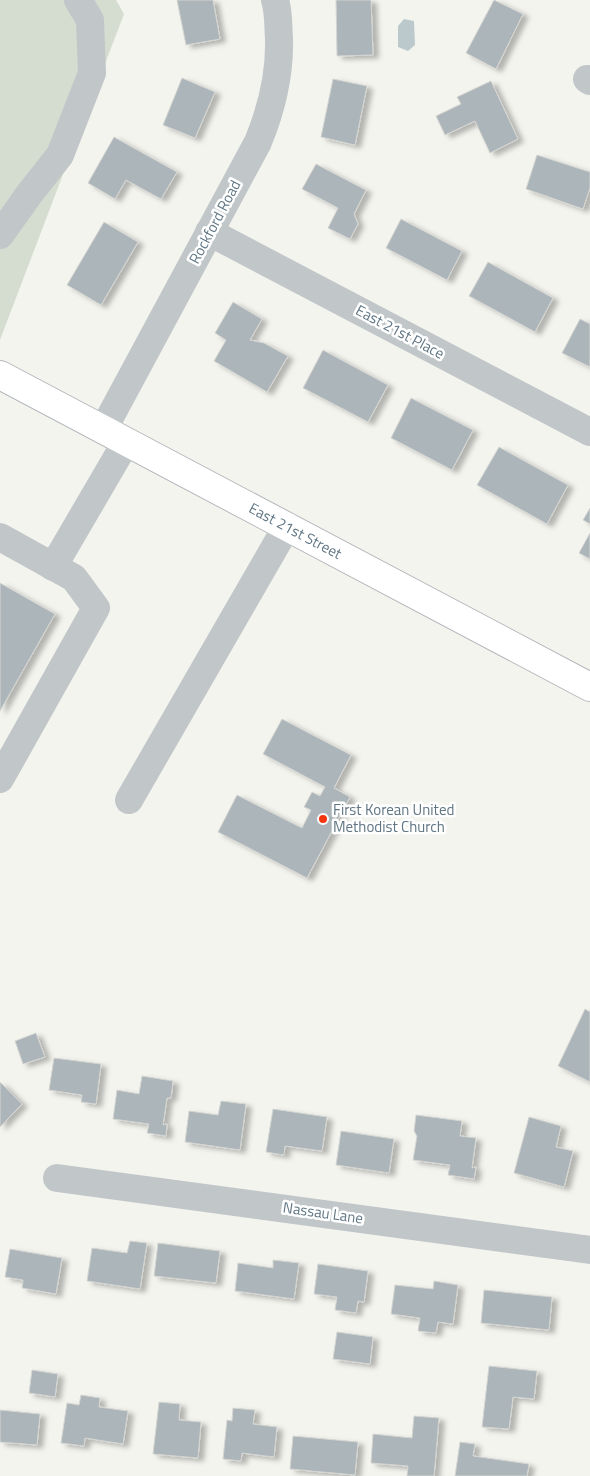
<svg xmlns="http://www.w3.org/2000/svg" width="590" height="1476" font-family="'Titillium Web',sans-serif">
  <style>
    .green { fill: #d5dcd0 }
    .water { fill: #bbc9cd }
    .building { fill: #acb5b9; stroke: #d5d5d2; filter: url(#shadow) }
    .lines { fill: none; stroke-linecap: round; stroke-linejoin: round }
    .major-casing { stroke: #b4b9bc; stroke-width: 30 }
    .minor { stroke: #c1c6c9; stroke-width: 28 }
    .major { stroke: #fff; stroke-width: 28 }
    .poi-dot { fill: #f33610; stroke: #fff; stroke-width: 2 }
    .labels { text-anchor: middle; stroke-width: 5; stroke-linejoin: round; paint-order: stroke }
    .street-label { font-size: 15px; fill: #607684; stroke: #fff }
    .poi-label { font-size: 15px; fill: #607684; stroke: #fff; text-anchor: start }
  </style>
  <defs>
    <filter id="shadow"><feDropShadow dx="5.5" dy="3" stdDeviation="2.5" flood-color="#0004"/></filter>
  </defs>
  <rect width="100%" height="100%" fill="#f4f4ef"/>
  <!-- green -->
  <polygon class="green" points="0,0 116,0 124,14 0,340"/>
  <!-- water -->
  <polygon class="water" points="404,19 414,21 415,45 408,51 398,47 398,26"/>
  <!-- building -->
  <g class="building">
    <polygon points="177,0 213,0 220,39 186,45"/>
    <polygon points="336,0 371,0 373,55 337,56"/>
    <polygon points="494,0 523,14 496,69 466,53"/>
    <polygon points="182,78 215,92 195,138 163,125"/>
    <polygon points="333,79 367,86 355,145 321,137"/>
    <polygon points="491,81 518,139 490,153 475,121 445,135 436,116 461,104 457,97"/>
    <polygon points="114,137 177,172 161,199 126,180 115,199 88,183"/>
    <polygon points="537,155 590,172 590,188 583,209 526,189"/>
    <polygon points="316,164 366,190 354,214 358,224 350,239 328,228 338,208 302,189"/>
    <polygon points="401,219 462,251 447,280 386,248"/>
    <polygon points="104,222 138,242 101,305 67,285"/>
    <polygon points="488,262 553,298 535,332 469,296"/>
    <polygon points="233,302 262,319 250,340 264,343 288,356 267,392 214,361 226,340 215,333"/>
    <polygon points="580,319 590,324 590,367 562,353"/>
    <polygon points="323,350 388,385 368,422 303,388"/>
    <polygon points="411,398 473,430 452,470 391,438"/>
    <polygon points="499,447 568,485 547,524 477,485"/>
    <polygon points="590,508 590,524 583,520"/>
    <polygon points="590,533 590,559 579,553"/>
    <polygon points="0,583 55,614 0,711"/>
    <polygon points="282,719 351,755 334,788 350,797 307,878 218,832 237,795 302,828 311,810 304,807 312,792 320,796 325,787 263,754"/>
    <polygon points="585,1009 590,1012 590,1082 558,1066"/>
    <polygon points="36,1033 45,1057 23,1064 15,1041"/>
    <polygon points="54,1058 101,1064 96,1104 81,1102 82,1095 49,1090"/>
    <polygon points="142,1076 173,1081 171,1098 167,1098 163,1125 167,1124 166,1136 147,1133 149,1124 113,1119 117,1090 139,1094"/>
    <polygon points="0,1082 22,1104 0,1127"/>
    <polygon points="221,1101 246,1104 240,1150 185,1142 189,1111 218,1115"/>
    <polygon points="273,1109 327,1117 322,1151 285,1146 284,1155 266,1152"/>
    <polygon points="416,1115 462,1121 460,1136 476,1138 472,1168 476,1167 474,1179 448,1175 450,1165 413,1160 417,1136 414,1131"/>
    <polygon points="529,1117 561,1126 556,1147 573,1151 564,1187 514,1173"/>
    <polygon points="341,1131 394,1139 389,1173 336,1165"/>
    <polygon points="130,1241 147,1243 140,1289 87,1281 92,1248 127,1253"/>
    <polygon points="158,1243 220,1251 216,1283 154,1276"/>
    <polygon points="10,1249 62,1258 56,1294 22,1288 23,1280 5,1277"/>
    <polygon points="273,1260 299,1263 294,1299 235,1291 238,1263 273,1268"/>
    <polygon points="318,1264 368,1271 364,1302 358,1301 356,1313 335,1310 337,1297 314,1294"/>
    <polygon points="434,1281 458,1285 453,1324 438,1322 436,1333 418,1331 420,1318 391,1314 395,1285 433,1289"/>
    <polygon points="484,1290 552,1297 549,1330 481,1323"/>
    <polygon points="337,1332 373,1337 370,1364 333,1359"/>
    <polygon points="489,1366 537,1371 534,1399 513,1397 509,1429 482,1427"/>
    <polygon points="32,1370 58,1374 55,1397 29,1393"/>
    <polygon points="81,1395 100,1398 99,1407 128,1411 123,1444 85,1438 84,1446 61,1443 67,1403 79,1405"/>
    <polygon points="159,1402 180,1404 179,1420 201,1422 198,1458 153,1454"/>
    <polygon points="233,1408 255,1410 253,1424 277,1427 274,1457 242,1453 241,1461 223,1459 227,1420 232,1421"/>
    <polygon points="0,1410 40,1414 37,1445 0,1442"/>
    <polygon points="414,1416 439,1418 434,1476 407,1476 408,1466 371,1463 373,1434 412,1438"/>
    <polygon points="293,1436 358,1442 355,1475 290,1469"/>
    <polygon points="460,1442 475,1444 473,1456 529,1464 527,1476 455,1476"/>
  </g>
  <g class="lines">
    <!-- major casing -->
    <g class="major-casing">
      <g id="major">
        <path id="s1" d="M0 375 590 687"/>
      </g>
    </g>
    <!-- minor -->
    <g class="minor">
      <polyline points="587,79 590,81"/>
      <polyline points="209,232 590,432"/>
      <polyline points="0,235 30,193 60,155 92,73 90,20 78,0"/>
      <path d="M103 430 258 142C272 108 280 75 279 39 278 26 279 13 275 0"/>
      <polyline points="0,537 74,578 96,608 0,779"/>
      <polyline points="53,567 126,442"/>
      <polyline points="129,800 287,526"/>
      <polyline points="57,1178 590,1250"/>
    </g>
    <!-- major -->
    <use href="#major" class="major"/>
  </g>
  <!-- markers -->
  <circle class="poi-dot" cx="323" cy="819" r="5"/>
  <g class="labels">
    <!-- street labels -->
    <g class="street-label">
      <text transform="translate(215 222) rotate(-62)" y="5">Rockford Road</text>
      <text transform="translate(400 332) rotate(28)" y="5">East 21st Place</text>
      <text dy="5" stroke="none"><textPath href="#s1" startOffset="334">East 21st Street</textPath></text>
      <text transform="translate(323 1213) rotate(8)" y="5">Nassau Lane</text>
    </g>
    <!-- poi labels -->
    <g class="poi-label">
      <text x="333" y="815">First Korean United<tspan x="333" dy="17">Methodist Church</tspan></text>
    </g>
  </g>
</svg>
